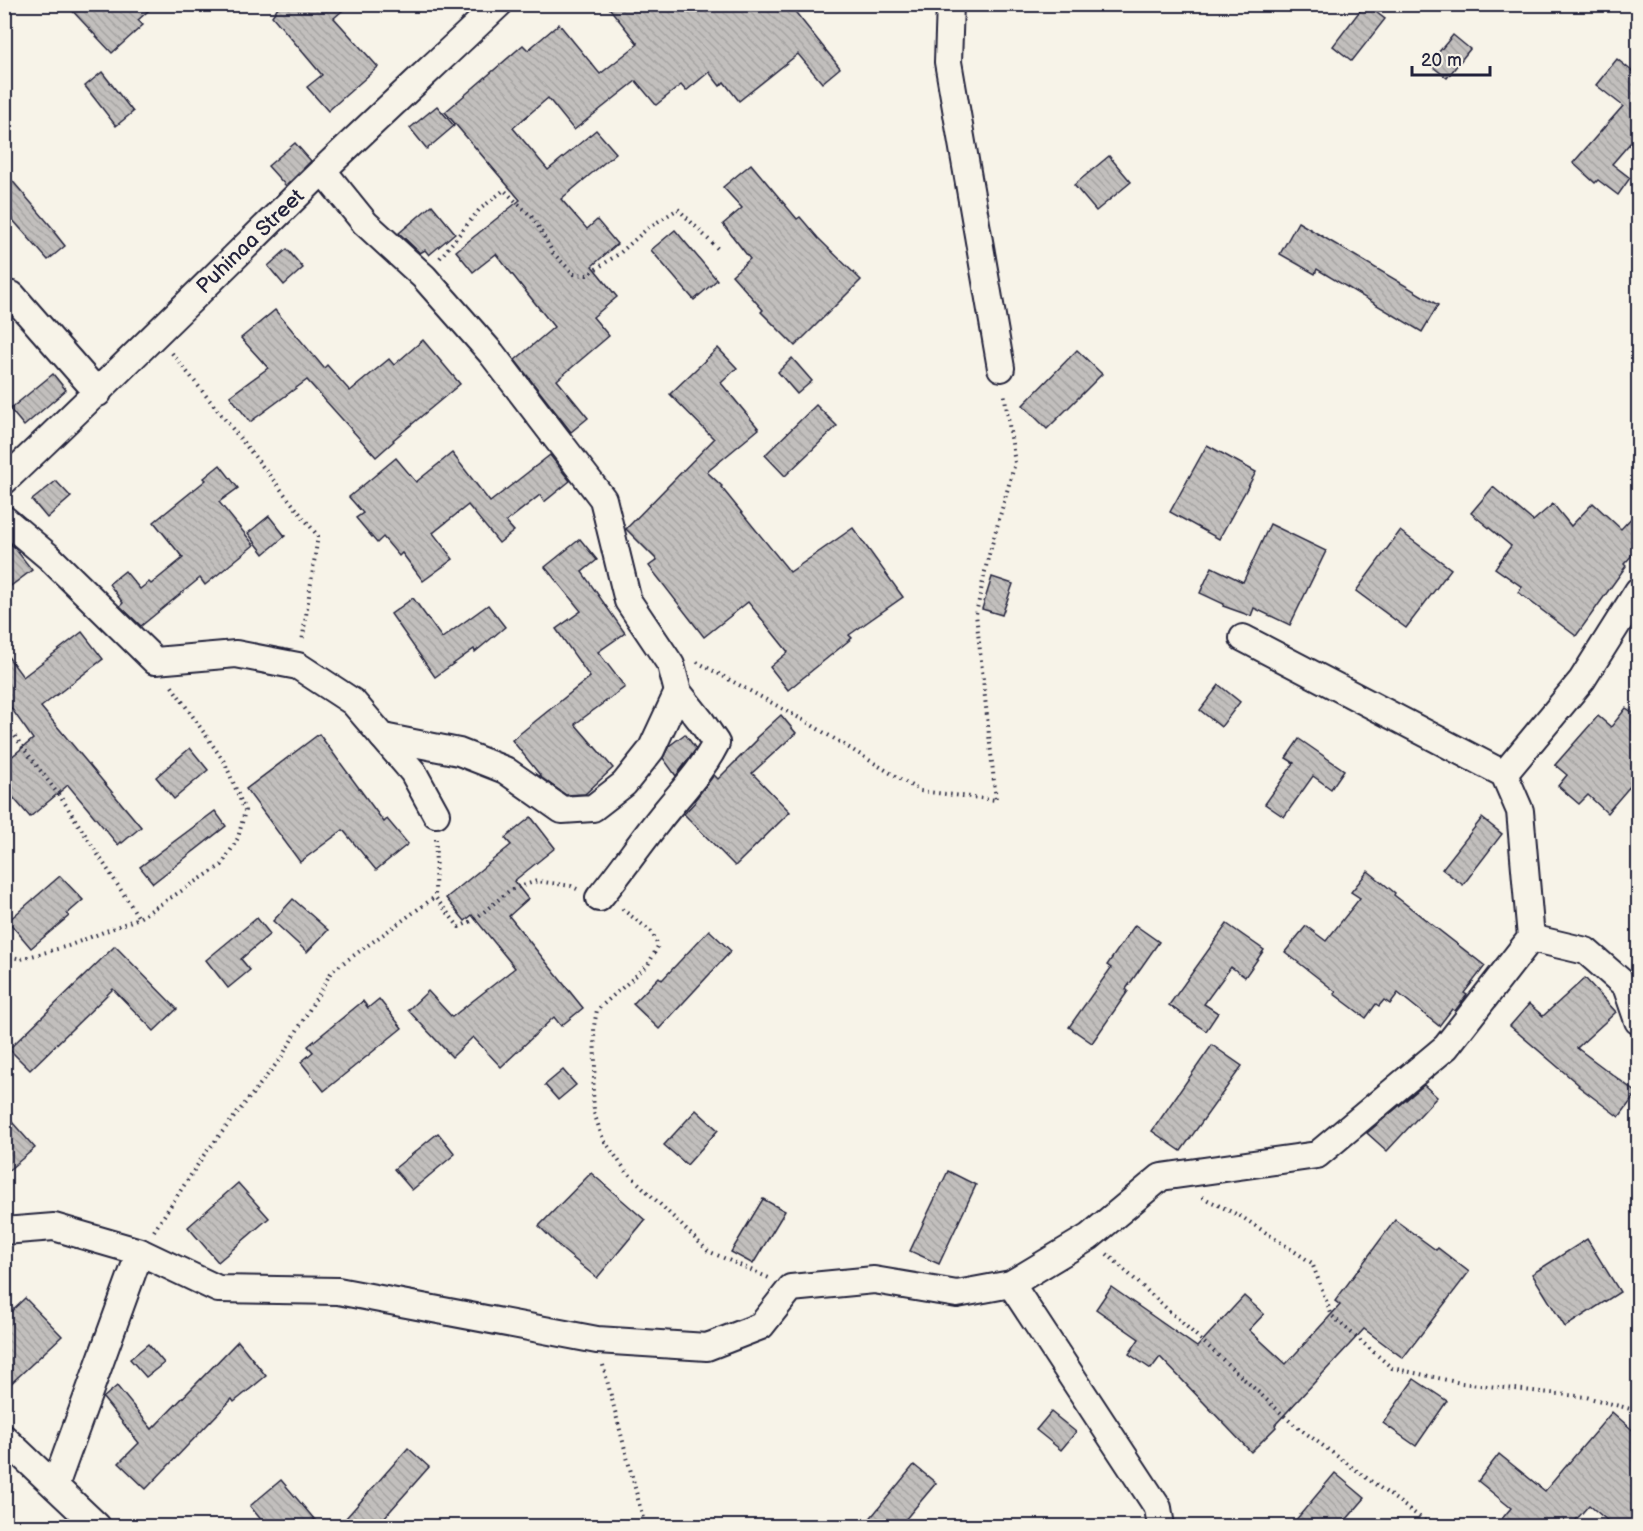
<svg xmlns="http://www.w3.org/2000/svg" width="1643" height="1531" font-family="'Balsamiq Sans',sans-serif">
  <style>
    .building { fill: url(#building-back-hatch); stroke: #22223b; stroke-width: 1.5 }
    .lines { fill: none; stroke-linecap: round; stroke-linejoin: round }
    .minor-casing { stroke: #22223b; stroke-width: 30 }
    .path { stroke: #22223b; stroke-width: 4; stroke-dasharray: 1.5 4.5; stroke-linecap: butt }
    .minor { stroke: #f7f3e8; stroke-width: 26 }
    .labels { text-anchor: middle; stroke-width: 4.5; stroke-linejoin: round; paint-order: stroke }
    .street-label { font-size: 21px; fill: #22223b; stroke: #f7f3e8 }
  </style>
  <defs>
    <pattern id="building-back-hatch" width="6" height="6" patternUnits="userSpaceOnUse" patternTransform="scale(1.5)"><rect width="6" height="6" fill="#c2bfbd"/><path d="M-1 5l2 2M0 0l6 6M5-1l2 2" fill="none" stroke="#a6a4a3"/></pattern>
  </defs>
  <rect width="100%" height="100%" fill="#f7f3e8"/>
  <filter id="ink" filterUnits="userSpaceOnUse"><feTurbulence type="fractalNoise" baseFrequency=".0167" numOctaves="2"/><feDisplacementMap in="SourceGraphic" scale="12" xChannelSelector="R" yChannelSelector="G"/><feConvolveMatrix kernelMatrix="1 2 1 2 8 2 1 2 1" color-interpolation-filters="sRGB"/></filter>
  <g filter="url(#ink)">
    <!-- building -->
    <g class="building">
      <polygon points="66,4 156,4 138,20 143,25 112,53"/>
      <polygon points="280,4 350,4 334,18 378,67 328,111 307,87 322,75 272,16"/>
      <polygon points="606,4 789,4 840,68 822,83 798,54 739,101 724,82 720,86 709,72 686,91 681,85 656,105 636,81 574,130 548,98 513,128 548,170 596,130 616,153 561,199 587,229 597,220 617,244 592,266 617,297 593,317 609,336 557,380 588,418 571,432 515,360 554,327 496,254 473,272 456,251 520,200 445,112 523,45 528,50 559,24 600,74 638,44"/>
      <polygon points="1365,4 1385,19 1352,61 1333,46"/>
      <polygon points="1453,35 1470,49 1447,78 1429,64"/>
      <polygon points="1617,59 1638,76 1638,134 1612,164 1630,178 1618,195 1598,180 1595,183 1573,163 1623,106 1596,85"/>
      <polygon points="102,72 133,112 116,126 85,86"/>
      <polygon points="437,106 454,126 427,149 410,128"/>
      <polygon points="295,143 311,161 286,186 268,166"/>
      <polygon points="1109,156 1131,182 1096,211 1074,185"/>
      <polygon points="751,164 797,219 800,217 818,238 861,280 795,346 761,312 763,310 732,275 750,259 723,224 742,208 723,187"/>
      <polygon points="4,171 55,231 54,232 65,246 48,260 4,210"/>
      <polygon points="432,205 455,233 429,255 425,250 420,253 399,233"/>
      <polygon points="1298,222 1438,305 1422,332 1317,269 1315,274 1280,254"/>
      <polygon points="675,230 717,280 694,300 651,250"/>
      <polygon points="287,249 303,268 284,285 268,266"/>
      <polygon points="275,310 324,368 327,365 350,391 389,359 394,365 423,340 460,384 393,440 394,441 376,457 307,380 250,422 230,396 268,368 241,338"/>
      <polygon points="718,348 737,368 721,383 759,429 707,472 722,486 721,487 790,572 853,528 903,597 849,635 852,638 788,690 770,667 788,652 748,602 704,637 649,566 657,560 626,529 714,439 670,394"/>
      <polygon points="1077,350 1102,374 1047,429 1023,405"/>
      <polygon points="792,358 812,381 797,394 778,372"/>
      <polygon points="53,374 66,390 24,426 10,409"/>
      <polygon points="816,405 837,426 785,476 765,455"/>
      <polygon points="1207,445 1256,472 1219,539 1170,512"/>
      <polygon points="452,453 490,502 550,455 570,481 544,502 540,495 506,522 514,531 499,543 468,505 433,533 453,559 423,581 402,553 399,556 383,537 377,543 356,518 363,513 349,497 396,458 416,482"/>
      <polygon points="220,465 238,488 219,502 254,545 205,585 200,578 141,626 120,606 123,603 109,584 125,571 140,589 149,582 151,584 183,558 154,522 206,480 204,478"/>
      <polygon points="56,481 71,497 47,518 32,500"/>
      <polygon points="1493,487 1533,521 1553,504 1571,526 1593,503 1621,529 1638,511 1638,549 1624,564 1626,566 1576,636 1518,592 1522,587 1495,568 1511,546 1471,513"/>
      <polygon points="269,516 285,536 264,554 248,533"/>
      <polygon points="1270,524 1326,551 1290,625 1254,608 1251,616 1223,606 1224,604 1200,593 1212,567 1243,582"/>
      <polygon points="1400,531 1451,569 1406,628 1356,591"/>
      <polygon points="4,539 14,547 32,570 4,591"/>
      <polygon points="580,539 597,560 582,572 625,633 598,652 625,687 575,724 613,768 585,794 566,795 539,776 540,775 512,740 590,677 556,629 581,611 545,567"/>
      <polygon points="992,577 1013,584 1002,615 982,609"/>
      <polygon points="413,598 442,638 488,605 505,627 475,652 474,649 435,677 391,614"/>
      <polygon points="82,632 103,659 41,707 141,827 122,843 121,842 118,845 68,785 30,817 4,787 4,763 33,739 4,698 4,651 23,677"/>
      <polygon points="1219,685 1240,702 1221,727 1200,710"/>
      <polygon points="1626,708 1638,716 1638,777 1607,813 1588,795 1579,804 1558,786 1567,775 1555,765 1598,716 1611,727"/>
      <polygon points="781,715 796,733 752,773 790,812 735,866 684,814 695,802 694,801 714,775 718,779 757,740 756,738"/>
      <polygon points="319,734 384,822 387,819 408,844 376,870 343,830 300,862 246,789"/>
      <polygon points="685,734 696,749 676,776 663,758 669,746"/>
      <polygon points="1299,739 1344,770 1331,789 1313,776 1284,817 1265,804 1294,763 1286,758"/>
      <polygon points="190,748 208,770 174,799 156,777"/>
      <polygon points="215,811 226,826 153,883 140,867"/>
      <polygon points="531,817 555,848 514,881 528,899 509,916 583,1008 561,1026 554,1017 501,1067 473,1037 452,1057 408,1010 428,991 452,1017 515,968 472,915 465,921 446,898 511,845 505,838"/>
      <polygon points="1482,818 1502,834 1463,885 1442,869"/>
      <polygon points="1368,871 1395,893 1394,895 1485,966 1464,993 1467,995 1455,1011 1452,1009 1439,1026 1398,993 1390,1004 1384,1000 1379,1006 1376,1004 1366,1018 1334,994 1336,992 1285,952 1306,926 1326,941 1360,898 1351,892"/>
      <polygon points="60,876 83,900 67,914 69,916 31,948 8,921"/>
      <polygon points="293,899 328,930 307,952 273,921"/>
      <polygon points="257,918 270,934 241,959 250,970 228,988 206,960"/>
      <polygon points="1227,924 1264,950 1245,977 1231,967 1204,1004 1218,1013 1206,1031 1169,1005"/>
      <polygon points="1135,925 1159,942 1126,989 1128,991 1092,1043 1069,1027 1111,968 1107,965"/>
      <polygon points="709,930 731,951 659,1029 633,1004 659,977 662,980"/>
      <polygon points="115,946 177,1009 154,1031 113,989 30,1070 9,1049"/>
      <polygon points="1585,978 1616,1012 1577,1048 1637,1093 1619,1117 1578,1086 1579,1085 1510,1026 1529,1004 1543,1016"/>
      <polygon points="379,999 402,1028 324,1091 301,1062 313,1052 308,1046 363,1001 368,1008"/>
      <polygon points="1212,1045 1242,1066 1181,1151 1152,1131"/>
      <polygon points="563,1070 576,1085 558,1100 545,1085"/>
      <polygon points="1424,1085 1437,1097 1387,1151 1367,1133"/>
      <polygon points="696,1110 718,1130 687,1165 664,1145"/>
      <polygon points="4,1113 35,1148 4,1174"/>
      <polygon points="438,1133 455,1154 412,1190 394,1169"/>
      <polygon points="948,1171 976,1185 939,1264 910,1251"/>
      <polygon points="591,1173 645,1220 597,1278 564,1251 539,1226"/>
      <polygon points="238,1183 269,1218 218,1262 188,1227"/>
      <polygon points="763,1199 785,1211 753,1264 731,1252"/>
      <polygon points="1395,1220 1436,1250 1438,1248 1469,1272 1403,1358 1364,1329 1275,1425 1276,1427 1251,1452 1160,1357 1151,1369 1129,1354 1139,1339 1096,1309 1111,1287 1197,1347 1244,1296 1264,1314 1249,1330 1286,1364 1340,1305 1335,1301"/>
      <polygon points="1587,1239 1620,1292 1565,1327 1532,1274"/>
      <polygon points="25,1298 62,1336 4,1390 4,1318"/>
      <polygon points="238,1341 266,1376 234,1402 232,1399 146,1489 119,1463 139,1443 103,1398 117,1386 152,1429"/>
      <polygon points="148,1344 164,1363 146,1377 130,1359"/>
      <polygon points="1414,1379 1447,1401 1416,1446 1383,1423"/>
      <polygon points="1051,1412 1076,1432 1061,1450 1036,1430"/>
      <polygon points="1612,1412 1638,1435 1638,1527 1615,1527 1589,1505 1570,1527 1495,1527 1511,1508 1478,1481 1499,1454 1545,1491"/>
      <polygon points="408,1448 429,1467 376,1527 338,1527"/>
      <polygon points="914,1465 936,1483 899,1527 863,1527"/>
      <polygon points="1335,1473 1365,1498 1340,1527 1290,1527"/>
      <polygon points="281,1480 321,1527 267,1527 250,1506"/>
    </g>
    <g class="lines">
      <!-- minor casing -->
      <g class="minor-casing">
        <g id="minor">
          <polyline points="950,4 948,62 1001,368"/>
          <path d="M323 171 365 223 424 277 492 354 603 499 628 601 671 665 678 692 701 721 716 743C701 773 678 795 658 821 638 846 620 873 599 898"/>
          <polyline points="4,293 12,295 98,393"/>
          <path d="M4 481C111 380 215 276 320 173 379 116 439 61 499 4"/>
          <polyline points="4,519 49,557 155,661 236,654 298,666 353,702 413,772 436,814"/>
          <polyline points="383,737 459,752 505,770 562,810 593,808 624,784 651,750 678,692"/>
          <polyline points="1504,774 1582,680 1638,591"/>
          <polyline points="1531,938 1586,951 1626,986 1638,1021"/>
          <polyline points="4,1231 54,1227 140,1252 218,1289 338,1291 597,1340 707,1347 761,1326 791,1288 874,1280 957,1294 1011,1284 1089,1237 1161,1177 1317,1155 1446,1047 1531,938 1520,811 1504,774 1243,638"/>
          <polyline points="1011,1284 1158,1508 1161,1526"/>
          <polyline points="4,1438 97,1526"/>
          <polyline points="55,1486 140,1252"/>
        </g>
      </g>
      <!-- path -->
      <g class="path">
        <polyline points="440,258 479,210 504,190 534,219 553,253 574,274 587,275 620,253 648,228 678,209 718,249"/>
        <polyline points="172,353 318,536 302,642"/>
        <polyline points="697,662 805,721 920,791 996,800 976,614 987,562 1015,463 1004,392"/>
        <polyline points="4,722 64,802 139,918"/>
        <polyline points="436,839 435,897 459,927 474,920 510,890 537,881 571,886 577,889"/>
        <polyline points="622,909 652,932 658,946 648,965 597,1010 594,1026 595,1065 593,1090 594,1113 603,1139 626,1171 708,1251 769,1278"/>
        <polyline points="4,955 21,959 68,946 139,918 222,865 238,838 245,811 225,763 171,685"/>
        <polyline points="1202,1197 1242,1217 1312,1263 1332,1316 1392,1368 1461,1383 1586,1397 1638,1411"/>
        <polyline points="154,1231 204,1155 281,1058 332,971 435,897"/>
        <polyline points="1107,1254 1292,1423 1432,1526"/>
        <polyline points="603,1365 645,1526"/>
      </g>
      <!-- minor -->
      <use href="#minor" class="minor"/>
    </g>
  </g>
  <g class="labels">
    <!-- street labels -->
    <g class="street-label">
      <text transform="translate(250 241) rotate(-44)" y="7">Puhinaa Street</text>
    </g>
  </g>
  <!-- margin -->
  <rect width="1643" height="1531" fill="none" stroke="#f7f3e8" stroke-width="24"/>
  <rect x="12" y="12" width="1619" height="1507" fill="none" stroke="#22223b" stroke-width="2" filter="url(#ink)"/>
  <!-- scale -->
  <path d="M1412 66v9h78v-9" fill="none" stroke="#22223b" stroke-width="3"/>
  <text x="1421" y="66" font-size="18" fill="#22223b" stroke="#f7f3e8" stroke-width="4.5" paint-order="stroke">20 m</text>
</svg>
